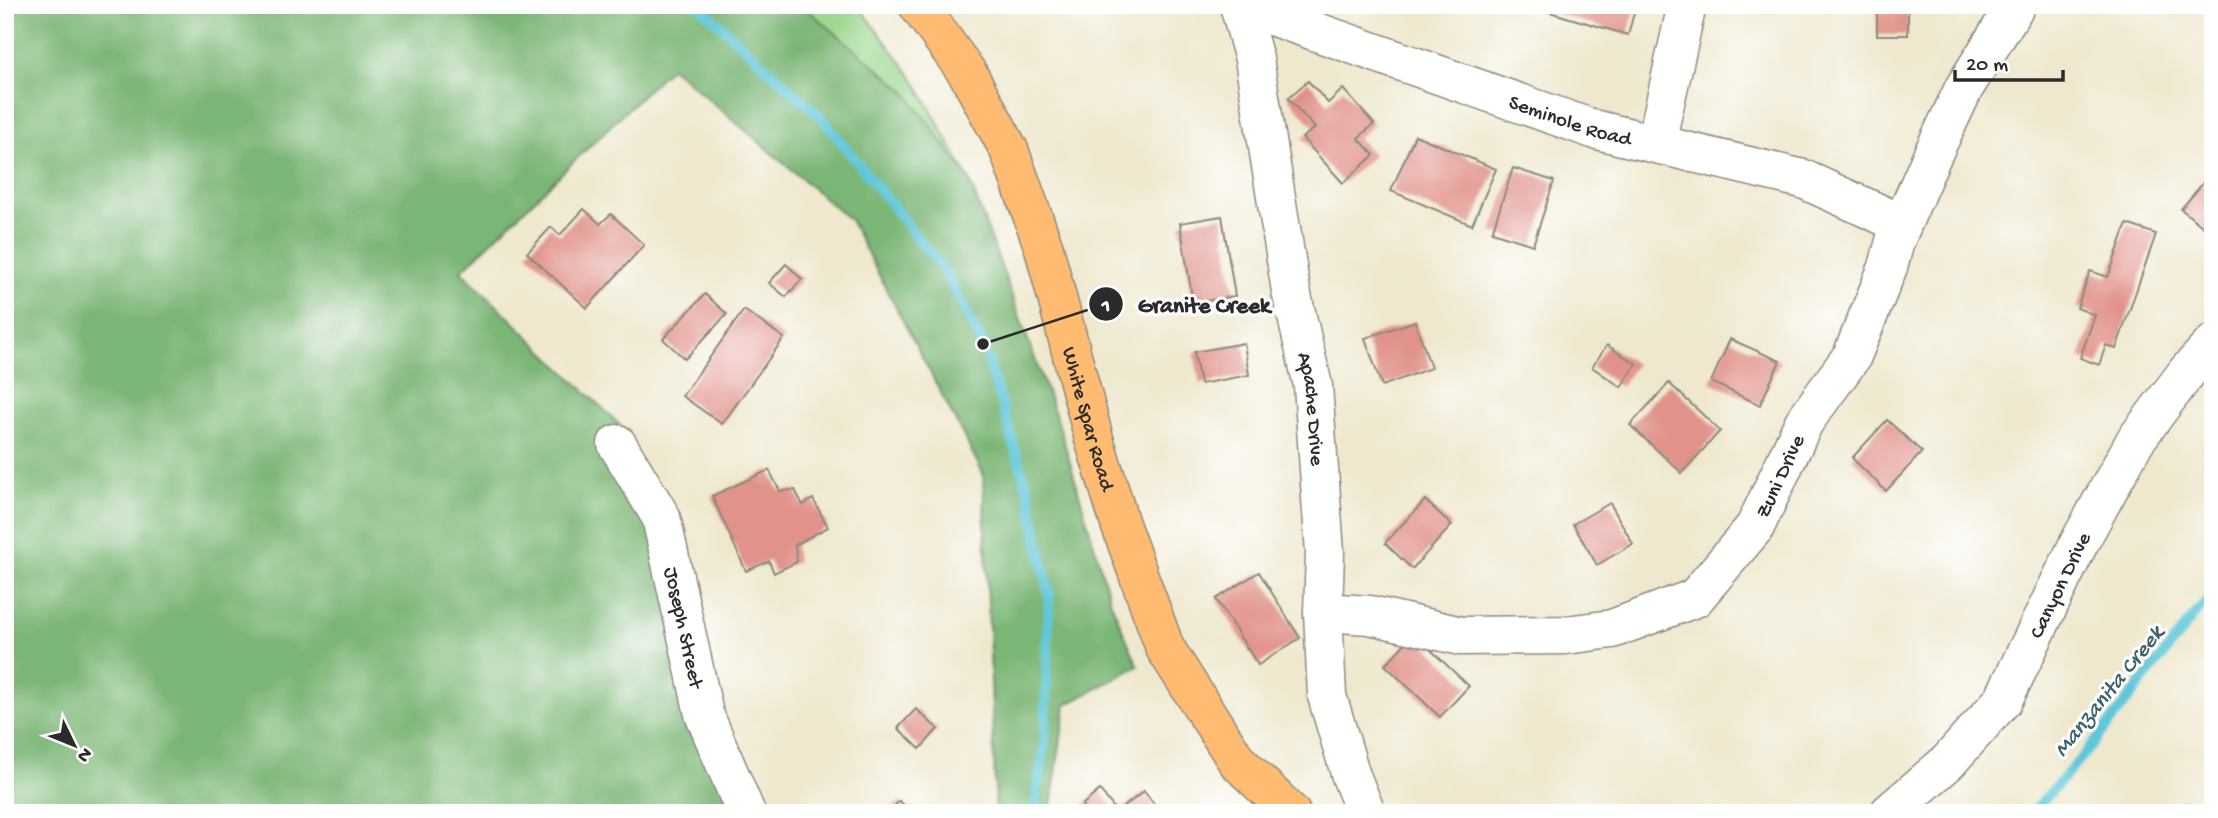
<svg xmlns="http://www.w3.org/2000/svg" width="2218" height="818" font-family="'Gochi Hand',sans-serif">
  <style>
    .green { fill: #98d589; stroke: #62805a; stroke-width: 2 }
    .forest { fill: #7ab675; stroke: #527050; stroke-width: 2 }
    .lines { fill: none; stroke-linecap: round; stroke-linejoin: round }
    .stream { stroke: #5ec7da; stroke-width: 10 }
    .building { fill: #e1928a }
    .minor-casing { stroke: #8d8a7d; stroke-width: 41 }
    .primary-casing { stroke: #8d8a7d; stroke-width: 41 }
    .minor { stroke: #fff; stroke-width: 38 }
    .primary { stroke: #ffbb71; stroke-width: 38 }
    .labels { text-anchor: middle; stroke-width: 6; stroke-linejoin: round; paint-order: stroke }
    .street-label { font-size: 21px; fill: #2b2b2b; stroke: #fff }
    .water-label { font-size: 23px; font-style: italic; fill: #3d6268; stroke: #fff }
    .leader { fill: none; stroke: #2b2b2b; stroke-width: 2.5 }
    .callout-dot { fill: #2b2b2b; stroke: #fff; stroke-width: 2.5 }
    .mark-label { font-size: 21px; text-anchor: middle; font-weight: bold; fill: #fff }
    .callout-label { font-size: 23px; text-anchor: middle; font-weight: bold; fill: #2b2b2b; stroke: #fff; stroke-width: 6; stroke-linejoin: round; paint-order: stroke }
  </style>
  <rect width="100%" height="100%" fill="#fff"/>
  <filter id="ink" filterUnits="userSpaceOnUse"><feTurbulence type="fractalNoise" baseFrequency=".0143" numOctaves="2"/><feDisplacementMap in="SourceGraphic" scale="14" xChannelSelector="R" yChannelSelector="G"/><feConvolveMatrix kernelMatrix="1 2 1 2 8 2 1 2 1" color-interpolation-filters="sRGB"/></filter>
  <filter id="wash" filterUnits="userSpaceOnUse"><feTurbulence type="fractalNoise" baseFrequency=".00686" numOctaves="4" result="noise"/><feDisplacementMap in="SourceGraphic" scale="28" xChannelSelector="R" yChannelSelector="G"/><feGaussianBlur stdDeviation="1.57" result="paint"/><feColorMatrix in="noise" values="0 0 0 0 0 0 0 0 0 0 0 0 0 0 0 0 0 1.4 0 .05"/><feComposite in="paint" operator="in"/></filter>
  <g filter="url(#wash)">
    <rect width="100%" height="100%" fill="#efe8cf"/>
    <!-- green -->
    <polygon class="green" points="801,5 857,5 859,7 914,79 969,179 905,91"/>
    <!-- forest -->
    <polygon class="forest" points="5,5 803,6 905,91 969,179 1058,422 1111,603 1138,666 1066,705 1050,813 996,813 983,473 850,220 671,67 461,271 626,431 717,713 764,813 5,813"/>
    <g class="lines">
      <!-- stream -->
      <g class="stream">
        <polyline points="698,5 822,118 945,272 983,344 1029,494 1049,593 1045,742 1034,813"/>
        <polyline points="2032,813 2090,748 2213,592"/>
      </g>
    </g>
    <g id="blocks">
      <!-- building -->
      <g class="building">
        <polygon points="1548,5 1636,5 1628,35 1546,11"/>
        <rect x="1877" y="5" width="31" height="30"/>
        <polygon points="1308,81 1328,103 1343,89 1374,124 1358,138 1374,155 1343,183 1302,138 1315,128 1288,98"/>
        <polygon points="1415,135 1496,169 1472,225 1391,191"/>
        <polygon points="1513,168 1554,181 1533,245 1492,232"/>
        <polygon points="2213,171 2213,235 2181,209"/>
        <polygon points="584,209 600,224 611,214 644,245 587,308 527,253 551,227 560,235"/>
        <polygon points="1222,216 1235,296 1193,303 1180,223"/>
        <polygon points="2127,224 2156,234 2116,349 2106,345 2099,365 2080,358 2095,315 2077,308 2090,271 2108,277"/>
        <polygon points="786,264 802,279 786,297 769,283"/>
        <polygon points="705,294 727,314 685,359 663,339"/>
        <polygon points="744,310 784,338 722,424 682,396"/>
        <polygon points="1415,321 1431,368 1382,386 1365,338"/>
        <polygon points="1730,339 1780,361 1760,405 1711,382"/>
        <polygon points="1244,343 1249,375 1200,384 1194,352"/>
        <polygon points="1607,345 1636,364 1621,387 1592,367"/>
        <polygon points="1669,383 1720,431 1682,473 1630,425"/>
        <polygon points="1887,420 1922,452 1886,491 1852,458"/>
        <polygon points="769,470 780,491 795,490 803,505 813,499 828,527 795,545 797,562 774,573 769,561 746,571 712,496"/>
        <polygon points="1425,500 1452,525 1412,569 1385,543"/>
        <polygon points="1610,503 1633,544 1597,565 1573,524"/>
        <polygon points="1259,572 1300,638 1258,665 1216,599"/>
        <polygon points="1414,634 1469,686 1440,717 1385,665"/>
        <polygon points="916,709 938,729 920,749 898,728"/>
        <polygon points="1100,790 1117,812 1144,791 1161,813 1087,813 1082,805"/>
        <polygon points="899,801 913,813 888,813"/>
        <polygon points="2189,804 2198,813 2182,813"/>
      </g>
    </g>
  </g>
  <g filter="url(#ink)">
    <use href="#blocks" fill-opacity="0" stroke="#8d8a7d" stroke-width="2"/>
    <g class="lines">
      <!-- minor casing -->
      <g class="minor-casing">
        <g id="minor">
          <path id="s1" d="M1239 5 1254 59 1291 291 1313 386 1325 553 1323 612 1327 696 1351 776 1366 813"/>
          <path id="s2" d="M1240 5 1593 129 1803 179 1902 224"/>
          <polyline points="1656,143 1687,5"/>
          <path id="s3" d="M617 444 661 517 704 714 746 813"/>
          <path id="s4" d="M1323 612 1370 615 1461 636 1566 635 1612 629 1695 598 1755 527 1804 422 1852 356 1888 267 1895 241 1931 158 1964 88 2016 5"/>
          <path id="s5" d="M1889 813 1948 762 2003 700 2079 543 2135 441 2187 372 2213 344"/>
        </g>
      </g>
      <!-- primary casing -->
      <g class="primary-casing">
        <g id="primary">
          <path id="s6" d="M918 5 968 74 1009 150 1044 248 1094 439 1120 524 1165 648 1237 761 1291 813"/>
        </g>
      </g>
      <!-- minor -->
      <use href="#minor" class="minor"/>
      <!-- primary -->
      <use href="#primary" class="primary"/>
    </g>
  </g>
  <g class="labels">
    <!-- street labels -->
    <g class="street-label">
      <text dy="7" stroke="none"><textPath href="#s2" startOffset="350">Seminole Road</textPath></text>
      <text dy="7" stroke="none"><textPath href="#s1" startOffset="411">Apache Drive</textPath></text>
      <text dy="7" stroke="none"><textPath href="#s6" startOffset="452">White Spar Road</textPath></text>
      <text dy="7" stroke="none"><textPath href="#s4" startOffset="530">Zuni Drive</textPath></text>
      <text dy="7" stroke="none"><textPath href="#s5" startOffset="289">Canyon Drive</textPath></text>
      <text dy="7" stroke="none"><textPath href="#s3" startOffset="198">Joseph Street</textPath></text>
    </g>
    <!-- water labels -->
    <g class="water-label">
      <text transform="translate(2107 690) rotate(-51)" y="8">Manzanita Creek</text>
    </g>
  </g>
  <!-- callouts -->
  <path class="leader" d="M983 344L1106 304"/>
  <g class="callout-dot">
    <circle cx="983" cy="344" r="7"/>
    <circle cx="1106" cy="304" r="18"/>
  </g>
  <g class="mark-label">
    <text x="1106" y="311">1</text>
  </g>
  <g class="callout-label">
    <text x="1204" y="312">Granite Creek</text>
  </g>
  <!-- margin -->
  <rect width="2218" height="818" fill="none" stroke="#fff" stroke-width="28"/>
  <!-- north arrow -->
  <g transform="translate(74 745) rotate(133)" stroke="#ffffff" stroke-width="5" paint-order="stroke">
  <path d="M0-5L12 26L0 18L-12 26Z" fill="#2b2b2b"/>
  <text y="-10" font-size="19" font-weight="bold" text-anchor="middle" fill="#2b2b2b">N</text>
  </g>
  <!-- scale -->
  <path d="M1955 70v10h108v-10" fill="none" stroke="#2b2b2b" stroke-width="3.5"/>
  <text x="1966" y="70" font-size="21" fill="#2b2b2b" stroke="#ffffff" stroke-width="5" paint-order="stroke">20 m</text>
</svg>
